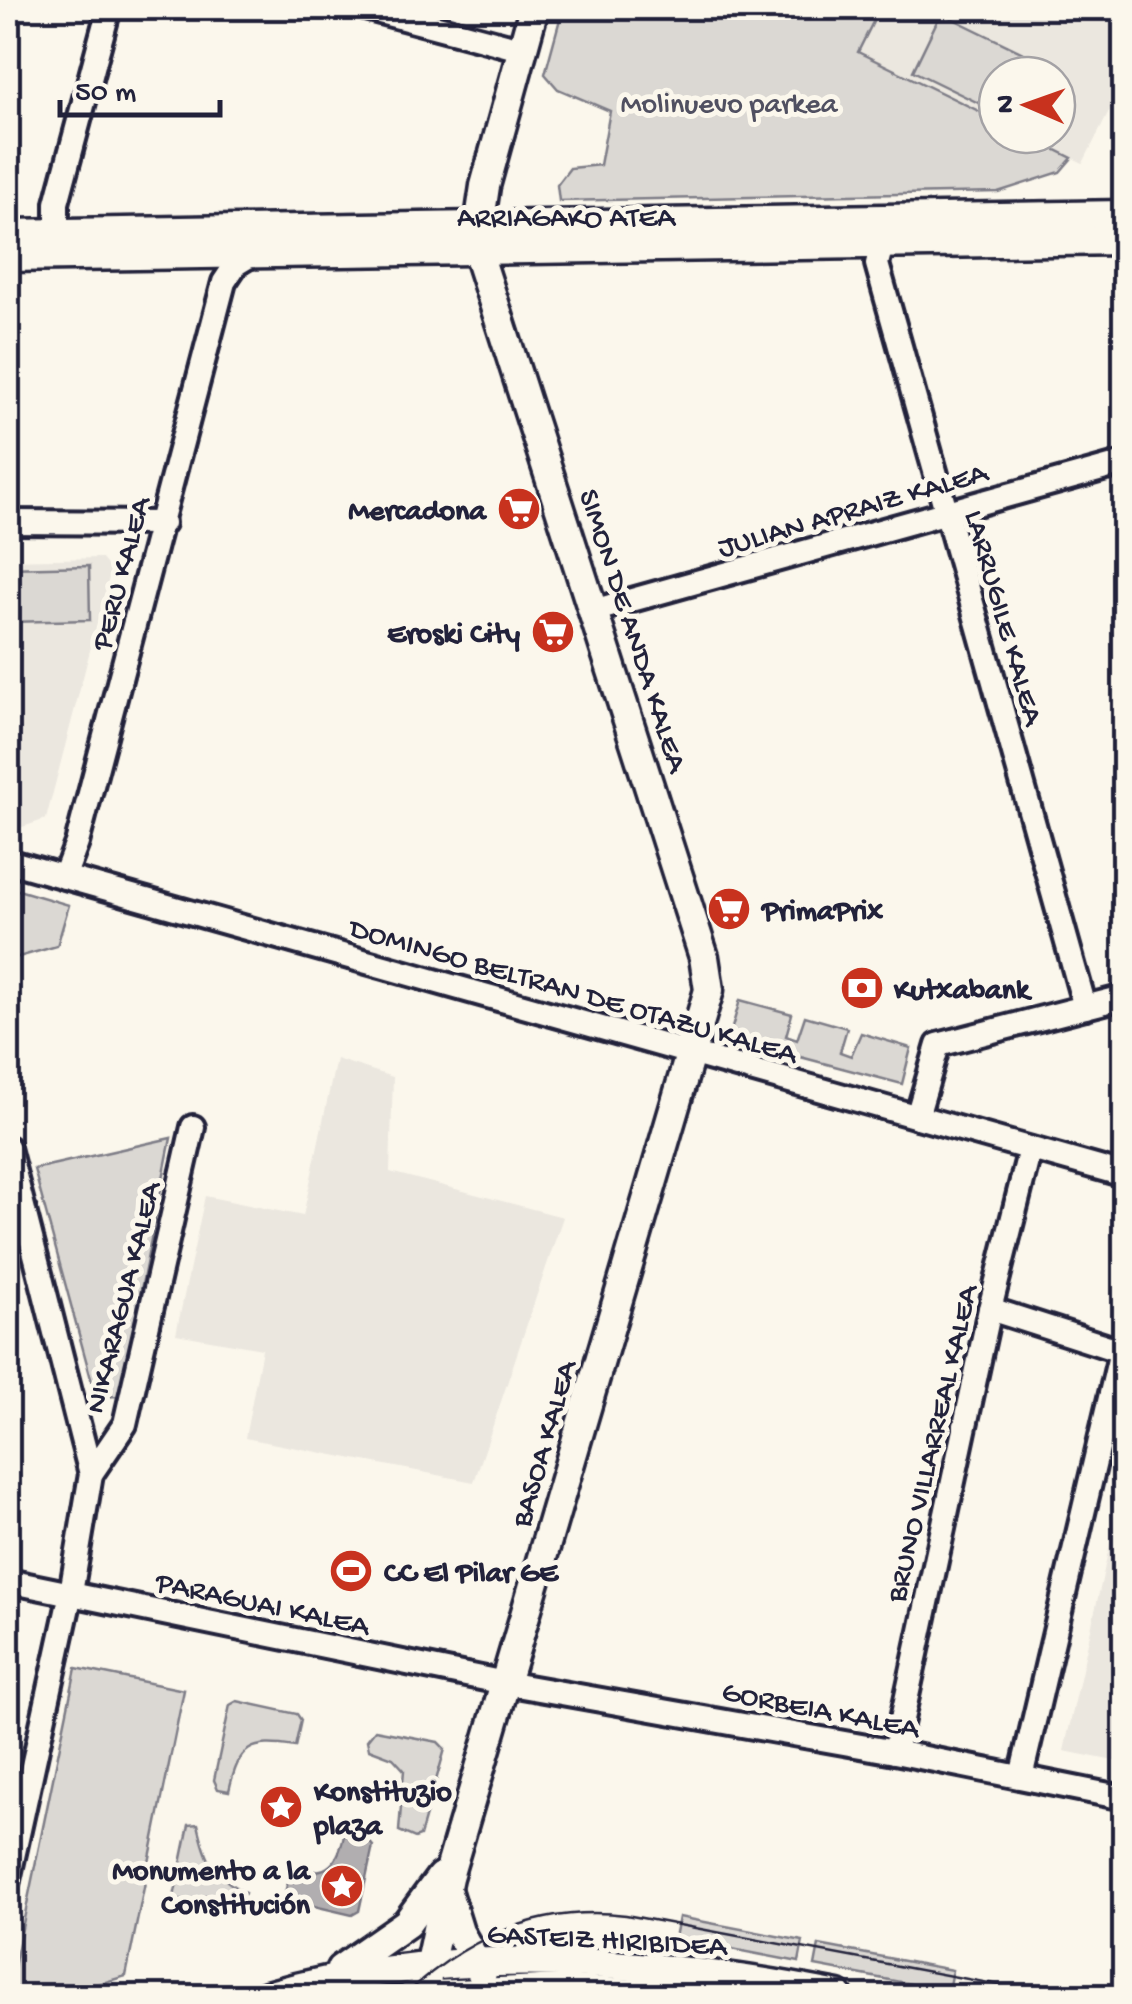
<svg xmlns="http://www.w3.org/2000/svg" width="1132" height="2004" font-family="'Gochi Hand',sans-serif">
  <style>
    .built { fill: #ebe7df }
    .green { fill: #dbd8d3; stroke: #7e7d87; stroke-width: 2.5 }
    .water { fill: #b1aeb0; stroke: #787681; stroke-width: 2.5 }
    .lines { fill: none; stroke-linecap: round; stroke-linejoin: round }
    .minor-casing { stroke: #22223b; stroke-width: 30 }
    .major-casing { stroke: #22223b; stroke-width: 35 }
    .minor { stroke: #fbf7ec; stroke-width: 22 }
    .major { stroke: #fbf7ec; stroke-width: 28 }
    .tram { stroke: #22223b; stroke-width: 2.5 }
    .labels { text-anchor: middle; stroke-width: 10; stroke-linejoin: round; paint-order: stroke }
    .park-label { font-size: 30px; fill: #505061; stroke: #fbf7ec }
    .street-label { font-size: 30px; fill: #22223b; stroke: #fbf7ec }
    .poi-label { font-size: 30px; font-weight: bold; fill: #22223b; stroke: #fbf7ec; text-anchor: start }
  </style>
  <rect width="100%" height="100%" fill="#fbf7ec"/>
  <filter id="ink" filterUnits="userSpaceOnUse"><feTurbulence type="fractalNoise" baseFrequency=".01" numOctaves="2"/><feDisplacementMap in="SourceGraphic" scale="20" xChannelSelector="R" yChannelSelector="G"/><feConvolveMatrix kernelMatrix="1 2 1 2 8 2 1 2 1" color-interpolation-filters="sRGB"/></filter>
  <g filter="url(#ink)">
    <!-- built -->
    <g class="built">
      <polygon points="880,8 1124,8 1124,111 1112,106 1083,163 1026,135 1057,135 1057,75 997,75 997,120 858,52"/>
      <polygon points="101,558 111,570 46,819 8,832 8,560"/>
      <polygon points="336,1059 393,1077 390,1172 563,1217 474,1482 245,1438 262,1349 176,1334 205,1196 303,1216"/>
      <polygon points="1124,1480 1124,1763 1064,1751"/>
    </g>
    <!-- green -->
    <g class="green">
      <polygon points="563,8 880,8 858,52 997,120 997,135 1026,135 1072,158 1060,172 998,192 559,201 557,185 570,168 600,165 610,111 558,89 545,74"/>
      <polygon points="941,13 1058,70 1056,75 997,75 997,112 913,71"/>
      <polygon points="89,566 90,620 8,622 8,568"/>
      <polygon points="8,887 69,905 57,946 8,960"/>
      <polygon points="740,1000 792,1014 786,1036 797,1040 805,1016 847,1028 840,1052 851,1056 861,1033 911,1048 902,1084 729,1038"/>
      <polygon points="171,1138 120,1396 96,1397 34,1169"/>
      <polygon points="76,1668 184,1690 126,1976 58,1996 8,1996"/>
      <path d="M237 1701 297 1714 301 1720 295 1747C250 1740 239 1746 229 1791L218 1789 214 1780 230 1705Z"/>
      <polygon points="375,1730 438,1742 445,1749 420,1836 415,1838 399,1831 404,1770 393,1758 369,1749 367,1740"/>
      <path d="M198 1824C206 1860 211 1874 245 1893L241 1901 206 1896 192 1904 174 1897 189 1825Z"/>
      <polygon points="679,1917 803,1941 799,1962 675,1938"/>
      <polygon points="819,1945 952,1970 948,1991 815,1966"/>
    </g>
    <!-- water -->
    <path class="water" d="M344 1835 367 1839 373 1846 359 1911 352 1915 288 1900 285 1893 291 1869C324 1876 337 1869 344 1835Z"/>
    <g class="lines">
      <!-- minor casing -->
      <g class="minor-casing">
        <g id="minor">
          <polyline points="365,8 524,50"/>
          <polyline points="57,234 57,203 109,8"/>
          <polyline points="882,244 877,264 1085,1007"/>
          <polyline points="8,522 163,523"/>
          <polyline points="596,610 1124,463"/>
          <polyline points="8,861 1124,1175"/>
          <polyline points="64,877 77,843 224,282 236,264 256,252"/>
          <polyline points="917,1117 938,1045 1124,997"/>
          <polyline points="8,1148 91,1474 71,1593 8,1880"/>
          <polyline points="990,1309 1124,1352"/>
          <polyline points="91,1474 125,1424 193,1127"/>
          <polyline points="8,1581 505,1683 895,1752 1124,1798"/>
          <polyline points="895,1752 990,1309 1030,1149"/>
          <polyline points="1021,1777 1121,1351"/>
        </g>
      </g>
      <!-- major casing -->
      <g class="major-casing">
        <g id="major">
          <polyline points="8,234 1124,215"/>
          <polyline points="8,257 1124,240"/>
          <polyline points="446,1890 459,1932 482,1973"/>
          <polyline points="341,1969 407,1923 441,1877"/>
          <path d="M267 1996C452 1942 650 1959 838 1996"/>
          <polyline points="412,1996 562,1989 667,1996"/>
          <polyline points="423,1996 448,1877 709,990 704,957 476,247 485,186 534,8"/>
        </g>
      </g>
      <!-- minor -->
      <use href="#minor" class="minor"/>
      <!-- major -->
      <use href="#major" class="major"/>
      <!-- tram -->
      <path class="tram" d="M404 1996C466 1938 539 1904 626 1915L1058 1996"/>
    </g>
  </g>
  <!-- icons -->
  <defs>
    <g id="supermarket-disc" transform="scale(2.25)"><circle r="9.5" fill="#c8321e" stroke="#fbf7ec"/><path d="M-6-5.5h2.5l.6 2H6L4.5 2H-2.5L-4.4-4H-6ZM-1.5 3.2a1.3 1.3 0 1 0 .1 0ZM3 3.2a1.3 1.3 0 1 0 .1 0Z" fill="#fff"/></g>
    <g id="bank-disc" transform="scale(2.25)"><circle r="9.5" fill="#c8321e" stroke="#fbf7ec"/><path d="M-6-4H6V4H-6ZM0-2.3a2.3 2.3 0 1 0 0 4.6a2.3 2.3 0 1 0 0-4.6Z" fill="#fff"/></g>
    <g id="stadium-disc" transform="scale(2.25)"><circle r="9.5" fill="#c8321e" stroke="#fbf7ec"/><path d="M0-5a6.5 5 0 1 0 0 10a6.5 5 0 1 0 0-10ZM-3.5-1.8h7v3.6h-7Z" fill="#fff"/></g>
    <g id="sight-disc" transform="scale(2.25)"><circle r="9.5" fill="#c8321e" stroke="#fbf7ec"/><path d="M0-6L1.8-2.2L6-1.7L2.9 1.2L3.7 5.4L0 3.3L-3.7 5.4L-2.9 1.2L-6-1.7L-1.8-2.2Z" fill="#fff"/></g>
  </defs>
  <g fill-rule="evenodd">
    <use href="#supermarket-disc" x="519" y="509"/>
    <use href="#supermarket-disc" x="553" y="632"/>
    <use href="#supermarket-disc" x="729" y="909"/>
    <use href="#bank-disc" x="862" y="988"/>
    <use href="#stadium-disc" x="351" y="1571"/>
    <use href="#sight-disc" x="281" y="1807"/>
    <use href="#sight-disc" x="342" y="1886"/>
  </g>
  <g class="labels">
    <!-- park labels -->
    <g class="park-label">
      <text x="729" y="112">Molinuevo parkea</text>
    </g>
    <!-- street labels -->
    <g class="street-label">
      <text x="566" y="226">ARRIAGAKO ATEA</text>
      <text transform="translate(852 508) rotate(-16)" y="10">JULIAN APRAIZ KALEA</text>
      <text transform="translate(119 573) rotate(-75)" y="10">PERU KALEA</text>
      <text transform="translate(1006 617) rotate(74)" y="10">LARRUGILE KALEA</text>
      <text transform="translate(635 630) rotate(72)" y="10">SIMON DE ANDA KALEA</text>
      <text transform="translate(574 989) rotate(16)" y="10">DOMINGO BELTRAN DE OTAZU KALEA</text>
      <text transform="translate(121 1297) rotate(-76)" y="10">NIKARAGUA KALEA</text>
      <text transform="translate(542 1443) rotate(-74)" y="10">BASOA KALEA</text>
      <text transform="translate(930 1443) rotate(-77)" y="10">BRUNO VILLARREAL KALEA</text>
      <text transform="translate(263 1602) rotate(12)" y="10">PARAGUAI KALEA</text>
      <text transform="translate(821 1708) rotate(11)" y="10">GORBEIA KALEA</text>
      <text transform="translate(607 1938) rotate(3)" y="10">GASTEIZ HIRIBIDEA</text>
    </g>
    <!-- poi labels -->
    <g class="poi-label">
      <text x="486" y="519" text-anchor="end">Mercadona</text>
      <text x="520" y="642" text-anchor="end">Eroski City</text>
      <text x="762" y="919">PrimaPrix</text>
      <text x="894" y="998">Kutxabank</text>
      <text x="384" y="1581">CC El Pilar GE</text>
      <text x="314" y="1800">Konstituzio<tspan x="314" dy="34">plaza</tspan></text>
      <text x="310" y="1879" text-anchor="end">Monumento a la<tspan x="310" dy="34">Constitución</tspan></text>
    </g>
  </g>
  <!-- margin -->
  <rect width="1132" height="2004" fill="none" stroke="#fbf7ec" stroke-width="40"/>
  <rect x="20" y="20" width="1092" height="1964" fill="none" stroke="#22223b" stroke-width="4" filter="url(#ink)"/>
  <!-- north arrow -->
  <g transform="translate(1027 105) rotate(272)"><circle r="48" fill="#fbf7ec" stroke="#a4a2a5" stroke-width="2.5"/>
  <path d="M0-8L18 38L0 25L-18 38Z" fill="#c8321e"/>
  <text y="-15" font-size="28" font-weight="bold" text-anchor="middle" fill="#22223b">N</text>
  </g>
  <!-- scale -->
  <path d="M60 100v15h160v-15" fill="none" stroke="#22223b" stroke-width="5"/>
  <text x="75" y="100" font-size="30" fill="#22223b" stroke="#fbf7ec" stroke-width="8" paint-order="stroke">50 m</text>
</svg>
